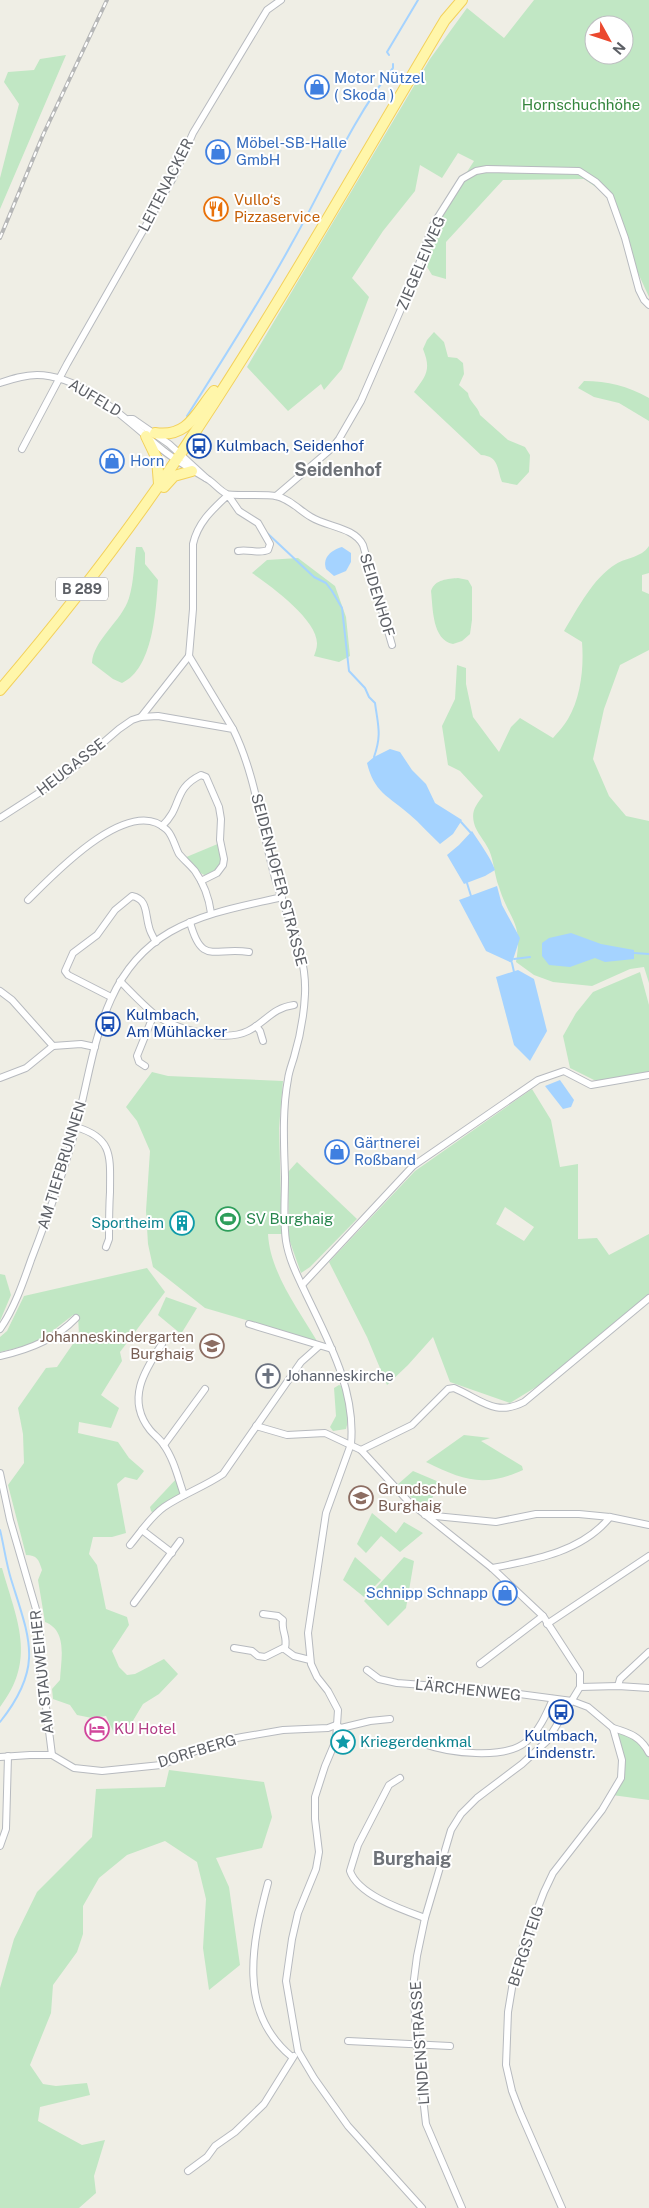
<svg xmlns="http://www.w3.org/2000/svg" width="649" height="2208" font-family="'Public Sans',sans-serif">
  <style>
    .green { fill: #c1e7c4; fill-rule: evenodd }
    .water { fill: #a5d3ff }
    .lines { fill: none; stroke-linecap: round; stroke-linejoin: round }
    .stream { stroke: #a5d3ff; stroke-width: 2 }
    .minor-casing { stroke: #b7babf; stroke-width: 8 }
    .primary-casing { stroke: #f3d15b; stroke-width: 12 }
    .minor { stroke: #fff; stroke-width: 6 }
    .primary { stroke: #fff6aa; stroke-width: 10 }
    .rail-casing { stroke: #b6b7b7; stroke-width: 4 }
    .rail { stroke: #fff; stroke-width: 2; stroke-dasharray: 5.5; stroke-linecap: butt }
    .labels { text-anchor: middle; stroke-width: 4; stroke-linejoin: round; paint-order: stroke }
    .shield { fill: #fff; stroke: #8e9094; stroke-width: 1 }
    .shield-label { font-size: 14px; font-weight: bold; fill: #5d6066 }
    .shop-label { font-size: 15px; fill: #366cbe; stroke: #fff; text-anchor: start }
    .park-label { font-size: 15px; fill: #34853d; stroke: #fff }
    .street-label { font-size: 15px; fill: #5d6066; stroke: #fff }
    .food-label { font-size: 15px; fill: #c56008; stroke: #fff; text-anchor: start }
    .transit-label { font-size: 15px; fill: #164399; stroke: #fff; text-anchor: start }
    .leisure-label { font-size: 15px; fill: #27864d; stroke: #fff; text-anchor: start }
    .culture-label { font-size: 15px; fill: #0d838f; stroke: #fff; text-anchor: end }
    .education-label { font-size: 15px; fill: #785e54; stroke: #fff; text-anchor: end }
    .worship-label { font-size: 15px; fill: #5b616d; stroke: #fff; text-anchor: start }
    .hotel-label { font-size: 15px; fill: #b23c85; stroke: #fff; text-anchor: start }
    .quarter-label { font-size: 18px; font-weight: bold; fill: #6e7278; stroke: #fff }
  </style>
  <rect width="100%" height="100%" fill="#efeee5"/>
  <!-- green -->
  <g class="green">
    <path d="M534 0H649V297L638 273 626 235 606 194 584 179 503 180 446 242V279L432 275 421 257 433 225 474 161 458 153 442 178 420 165 415 191 383 231 352 278 369 297 342 369 324 390 321 384 288 411 247 367 430 59 467 8 504 38ZM594 25H624V55H594Z"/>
    <polygon points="66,55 0,209 0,178 19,104 4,82 8,72 34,70 40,59"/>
    <path d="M434 332 444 342 448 357 457 358 463 363 464 374 459 385 468 393C469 402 478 406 480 415L508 440 525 447 530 455 529 472 517 485 502 482C497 469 499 456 481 455L414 392C427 375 431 369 423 349L427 340Z"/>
    <path d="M584 381C608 381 627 386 649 398V421L619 403 594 397 578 388Z"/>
    <path d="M649 546V573L642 575V591L649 594V650L620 665 604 709 593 759 609 796 626 816 649 821V983L644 967 630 969 592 986 553 982 534 975 516 962C523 921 510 922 499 887 494 874 494 861 489 850 485 841 476 832 474 823 471 811 476 805 483 796L460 771 448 765 442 726 455 699 457 665 466 668V684L473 717 499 752 511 727 520 718 553 738C558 732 564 726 568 719 581 697 584 667 582 642L564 631C578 608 593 578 616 564 627 557 641 558 649 546Z"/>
    <path d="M136 547H142L145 553V564L158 580C156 610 153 669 122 683L113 679 92 663C93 640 122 621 129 598 134 582 134 563 136 547Z"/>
    <path d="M298 558 335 586 346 617 350 656 339 662 314 656C315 653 317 648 317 644 318 620 271 586 252 573L267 560Z"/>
    <path d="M458 578 468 580 472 587V620L470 634 462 641 453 644C432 640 433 608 431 591 435 579 448 579 458 578Z"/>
    <path d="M220 843C223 861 223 867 206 876L197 871 184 858Z"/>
    <polygon points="640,972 649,1005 649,1072 616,1080 594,1080 570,1068 563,1036 576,1013 593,992"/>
    <path d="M152 1072 168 1076 283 1081 279 1128 282 1234H268C270 1272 298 1309 317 1341L205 1308 153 1267 148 1244 146 1211 150 1151 137 1121 126 1107Z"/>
    <path d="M532 1089 551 1120 560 1167 578 1164V1239L597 1238 609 1255 649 1234V1294L549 1379 510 1403 450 1382 433 1337 408 1365 387 1385 367 1337 329 1262 415 1171ZM505 1207 534 1227 524 1241 496 1224Z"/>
    <polygon points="297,1162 357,1219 310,1267 301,1273 289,1239 288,1172"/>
    <path d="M147 1268 165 1292 120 1352 122 1361 101 1395 119 1408 111 1428 79 1422 78 1433 118 1442 129 1458 144 1471 137 1480 125 1477 117 1484 126 1533 112 1537H93L89 1554 97 1565 106 1609 127 1617 129 1625 112 1651 119 1667 127 1675 135 1674 164 1659 178 1674 159 1694 143 1704 131 1724 114 1733 106 1716 92 1718 77 1715 70 1705 53 1699 52 1689 60 1680C61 1659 68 1631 45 1622L38 1580 42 1570C39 1560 37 1555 26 1555L8 1485 24 1463 23 1434 18 1408 46 1368 57 1367 79 1335 78 1316 73 1315 37 1343 0 1352V1337L7 1331 24 1296Z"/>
    <polygon points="0,1274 5,1275 11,1295 0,1321"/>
    <polygon points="166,1297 197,1308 181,1334 158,1315"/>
    <polygon points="339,1385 344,1387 349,1417 346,1429 333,1431 330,1427 336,1416 334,1388"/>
    <path d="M464 1435 490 1438 481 1441 522 1466 523 1470C483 1488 463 1480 426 1462Z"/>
    <polygon points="413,1471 439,1482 427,1511 397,1485"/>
    <polygon points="178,1477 184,1495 153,1513 151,1511 150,1507"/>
    <polygon points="372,1513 396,1533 404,1522 423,1533 400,1552 381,1536 366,1553 357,1544"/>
    <polygon points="355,1557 381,1580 364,1597 343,1580"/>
    <polygon points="404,1557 414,1561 406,1608 388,1626 364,1601"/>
    <path d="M0 1568H2C17 1621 37 1659 0 1707Z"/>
    <polygon points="613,1728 635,1736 649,1753 649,1800 612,1795 623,1770"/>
    <polygon points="169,1770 264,1782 272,1817 262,1848 216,1858 229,1887 240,1965 209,1990 203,1948 206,1899 197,1862 165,1841 127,1855 99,1878 83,1906 83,1934 77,1952 53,1985 51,2013 30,2065 43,2084 56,2086 87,2083 90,2095 40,2107 38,2121 82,2145 105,2140 94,2176 96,2193 79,2208 0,2208 0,1988 14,1939 37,1892 92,1837 96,1789 165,1787"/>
  </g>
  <!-- water -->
  <g class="water">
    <path d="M342 547 351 553V562L346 571 334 576 326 569C322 557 332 550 342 547Z"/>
    <path d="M390 749 400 752 412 770 426 784 435 803 462 820 453 834 440 844C429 834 420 823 409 814 388 796 374 792 367 763L374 757Z"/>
    <path d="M472 831C480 844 490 856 495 870L485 876 464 884 447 855 459 845Z"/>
    <polygon points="497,886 502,905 520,938 512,963 486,951 459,900"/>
    <polygon points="571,933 601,944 634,950 634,959 605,962 595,958 570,967 549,965 542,956 542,943 549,938"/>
    <polygon points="518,970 534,979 547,1031 530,1061 514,1045 496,977"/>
    <polygon points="560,1080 574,1100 571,1107 563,1109 545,1086"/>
  </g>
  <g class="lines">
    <!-- stream -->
    <g class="stream">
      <polyline points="389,55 387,52 418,0"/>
      <path d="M187 416C223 359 260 302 292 243 325 185 351 120 393 68V64"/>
      <path d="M266 532 314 577 326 583 332 591 342 608 349 671 365 688 369 697 375 703C378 726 382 734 374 757"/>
      <polyline points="461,822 471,833"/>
      <polyline points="467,883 471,896"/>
      <polyline points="634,953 649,954"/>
      <polyline points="514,959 530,957"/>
      <polyline points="512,963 514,972"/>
      <path d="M0 1530C4 1546 6 1563 11 1579 30 1640 44 1667 0 1722"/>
    </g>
    <!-- minor casing -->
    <g class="minor-casing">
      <g id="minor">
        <path d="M0 383C12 379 24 375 37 375 84 375 130 424 164 451 178 462 194 471 209 480 215 484 220 491 227 494 232 496 266 494 276 496 290 499 299 510 311 517 327 527 354 527 363 545L392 645"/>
        <polyline points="129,419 133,419 169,444 206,478"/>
        <polyline points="22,449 67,364 173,178 193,133 267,10 281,0"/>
        <polyline points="276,496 331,449 339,439 361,401 411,286 433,225 462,179 476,171 487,169 579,171 596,182 610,196 625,238 639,290 644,300 649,305"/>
        <polyline points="189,656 233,729"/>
        <path d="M141 717 189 656 193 609V544C198 522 213 509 228 495L239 511 258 523 270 544 268 550C260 554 248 549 238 551"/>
        <path d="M0 818 62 778 119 729 132 720 141 717 158 716 233 729C256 776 261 828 275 878 286 917 307 952 305 994 304 1015 300 1037 294 1057 292 1064 289 1071 288 1079 282 1111 284 1144 285 1177 285 1198 283 1220 286 1241 289 1260 298 1277 306 1294 328 1340 356 1390 351 1444L326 1513 308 1633 311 1664 317 1677 328 1691 338 1710 336 1740 325 1766 315 1797V1819L319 1852 316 1869 298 1913 292 1939 286 1981 298 2051 314 2078 348 2126 422 2208"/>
        <path d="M162 826C183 807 172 789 201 775L206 777 219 807 221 819 220 840 224 859 223 865 217 873 201 881"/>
        <path d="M28 900C53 875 130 793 167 830 173 836 175 847 179 854 184 860 190 865 195 871 204 884 209 898 211 913"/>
        <path d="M190 922C202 967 215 946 249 952"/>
        <path d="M120 981C131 992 141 1003 153 1013 173 1029 224 1043 248 1031 266 1022 272 1008 294 1005"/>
        <polyline points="0,991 12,1000 53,1046"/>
        <path d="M111 997 68 975 65 971 73 953 97 935 115 910 132 896C148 899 145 914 149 927 150 932 153 937 156 942"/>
        <polyline points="256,1026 260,1031 263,1041"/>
        <polyline points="145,1066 139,1062 137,1056 154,1014"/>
        <polyline points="0,1078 26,1068 53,1046 81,1044 95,1047"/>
        <path d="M76 1127C114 1138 110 1158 110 1192 109 1208 109 1224 109 1239L106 1247"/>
        <polyline points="302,1285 413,1166 538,1080 564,1071 591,1085 649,1075"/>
        <polyline points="249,1324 332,1349"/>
        <path d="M0 1329C14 1309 23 1283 31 1260 48 1216 64 1172 76 1127 95 1055 99 973 170 932 205 912 244 906 282 897"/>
        <path d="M162 1344C144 1371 126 1400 150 1430 154 1435 160 1439 163 1444 174 1459 178 1478 184 1495"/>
        <path d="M0 1356C28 1350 56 1339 76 1318"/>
        <polyline points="256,1426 287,1435 325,1433 361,1450 408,1501 492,1568 543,1616 580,1673 580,1687 547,1741 522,1764 477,1798 461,1814 451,1830 425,1918 417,1956 413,1987 417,2044 426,2124 462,2208"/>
        <polyline points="164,1445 205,1389"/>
        <path d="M361 1450 412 1425 448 1389 454 1388C482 1400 495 1417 524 1402L649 1298"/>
        <polyline points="0,1473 10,1520 40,1623 40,1659 52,1755"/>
        <polyline points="425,1515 496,1522 536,1514 579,1514 610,1517 649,1525"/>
        <polyline points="142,1530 172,1553"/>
        <path d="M130 1545C141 1532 150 1517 164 1507 183 1494 204 1487 223 1474L301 1362 319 1346"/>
        <path d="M492 1568C534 1560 582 1552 610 1517"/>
        <polyline points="134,1603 180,1541"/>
        <path d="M263 1614 278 1616 283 1620C281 1632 288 1636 285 1648"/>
        <polyline points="547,1624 649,1556"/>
        <polyline points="234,1648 252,1651 258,1656 265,1657 283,1648 294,1656 310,1660"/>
        <polyline points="480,1664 543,1616"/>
        <polyline points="367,1670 379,1679 397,1683 490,1690 572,1701 588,1707 613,1728 622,1760 621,1778 602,1810 553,1873 544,1892 521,1952 513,1982 508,2012 506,2065 512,2091 520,2112 562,2208"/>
        <polyline points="618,1686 620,1679 649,1652"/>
        <polyline points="580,1687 618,1686 649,1688"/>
        <polyline points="336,1725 341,1728 370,1721 390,1719"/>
        <path d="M613 1728C630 1733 641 1737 649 1753"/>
        <path d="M424 1744C449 1753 504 1760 526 1742 539 1731 546 1715 553 1699"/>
        <polyline points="0,1757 30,1755 52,1755 74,1768 102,1771 161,1765 218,1742 242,1737 283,1730 328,1728 336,1725"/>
        <path d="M400 1778 389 1785 358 1845 350 1871C358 1895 403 1910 425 1918"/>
        <polyline points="0,1846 6,1829 8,1756"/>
        <path d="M268 1883C252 1943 237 2012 292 2057"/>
        <polyline points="348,2041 450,2046"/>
        <polyline points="188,2171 207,2157 215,2146 235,2132 264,2104 294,2056"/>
      </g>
    </g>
    <!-- primary casing -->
    <g class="primary-casing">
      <g id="primary">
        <path d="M155 433C188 438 196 413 214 391"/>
        <polyline points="146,436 157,459 159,484"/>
        <polyline points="164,487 174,476 192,471"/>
        <path d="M0 690C63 616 123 539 177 459 273 317 357 167 445 20L462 0"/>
      </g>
    </g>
    <!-- minor -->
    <use href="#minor" class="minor"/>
    <!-- primary -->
    <use href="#primary" class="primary"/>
    <!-- rail casing -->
    <g class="rail-casing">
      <polyline id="rail" points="0,238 43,135 107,0"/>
    </g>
    <!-- rail -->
    <use href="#rail" class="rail"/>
  </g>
  <!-- icons -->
  <defs>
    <g id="shop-ring" transform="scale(1.25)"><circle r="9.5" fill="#fff" stroke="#3f7fe0" stroke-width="1.5"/><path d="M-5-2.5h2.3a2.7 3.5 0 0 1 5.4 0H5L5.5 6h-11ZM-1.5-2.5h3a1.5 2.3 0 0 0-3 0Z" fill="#3f7fe0"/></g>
    <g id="restaurant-ring" transform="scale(1.25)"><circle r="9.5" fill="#fff" stroke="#e8710a" stroke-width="1.5"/><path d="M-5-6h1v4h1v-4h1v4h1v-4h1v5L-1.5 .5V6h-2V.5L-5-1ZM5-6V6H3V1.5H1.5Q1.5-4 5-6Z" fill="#e8710a"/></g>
    <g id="bus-ring" transform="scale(1.25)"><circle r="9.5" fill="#fff" stroke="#1a4fb4" stroke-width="1.5"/><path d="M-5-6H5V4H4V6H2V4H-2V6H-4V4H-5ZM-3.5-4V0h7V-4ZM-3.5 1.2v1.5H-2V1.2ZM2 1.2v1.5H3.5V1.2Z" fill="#1a4fb4"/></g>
    <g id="stadium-ring" transform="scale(1.25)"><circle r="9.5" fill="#fff" stroke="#2e9e5b" stroke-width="1.5"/><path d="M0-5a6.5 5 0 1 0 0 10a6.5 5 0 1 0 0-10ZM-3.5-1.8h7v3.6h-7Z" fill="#2e9e5b"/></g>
    <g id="building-ring" transform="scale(1.25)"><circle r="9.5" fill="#fff" stroke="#0f9aa8" stroke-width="1.5"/><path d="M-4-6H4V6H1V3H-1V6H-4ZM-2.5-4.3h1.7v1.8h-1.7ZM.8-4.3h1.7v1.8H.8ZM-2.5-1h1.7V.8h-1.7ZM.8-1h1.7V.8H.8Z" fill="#0f9aa8"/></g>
    <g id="school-ring" transform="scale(1.25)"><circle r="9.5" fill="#fff" stroke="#8d6e63" stroke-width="1.5"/><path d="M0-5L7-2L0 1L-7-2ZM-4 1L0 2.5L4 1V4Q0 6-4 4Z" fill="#8d6e63"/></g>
    <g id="church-ring" transform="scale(1.25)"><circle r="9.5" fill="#fff" stroke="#6b7280" stroke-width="1.5"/><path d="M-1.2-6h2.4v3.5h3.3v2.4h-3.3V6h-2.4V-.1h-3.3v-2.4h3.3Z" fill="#6b7280"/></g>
    <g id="hotel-ring" transform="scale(1.25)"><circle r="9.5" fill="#fff" stroke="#d1479c" stroke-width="1.5"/><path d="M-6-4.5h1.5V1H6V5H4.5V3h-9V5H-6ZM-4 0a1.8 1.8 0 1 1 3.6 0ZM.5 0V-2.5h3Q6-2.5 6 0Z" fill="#d1479c"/></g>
    <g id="sight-ring" transform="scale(1.25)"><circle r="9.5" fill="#fff" stroke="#0f9aa8" stroke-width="1.5"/><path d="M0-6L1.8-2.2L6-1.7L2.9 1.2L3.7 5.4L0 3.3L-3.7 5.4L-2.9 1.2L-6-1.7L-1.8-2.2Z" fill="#0f9aa8"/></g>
  </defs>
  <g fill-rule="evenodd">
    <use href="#shop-ring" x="317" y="87"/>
    <use href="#shop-ring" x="218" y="152"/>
    <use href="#restaurant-ring" x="216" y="209"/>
    <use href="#bus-ring" x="199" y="446"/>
    <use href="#shop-ring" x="112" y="461"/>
    <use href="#bus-ring" x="108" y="1024"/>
    <use href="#shop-ring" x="337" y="1152"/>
    <use href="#stadium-ring" x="228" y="1219"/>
    <use href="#building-ring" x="182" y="1223"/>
    <use href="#school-ring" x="212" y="1346"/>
    <use href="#church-ring" x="268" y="1376"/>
    <use href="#school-ring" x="361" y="1498"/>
    <use href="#shop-ring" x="505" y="1593"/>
    <use href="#bus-ring" x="561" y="1712"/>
    <use href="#hotel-ring" x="97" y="1729"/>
    <use href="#sight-ring" x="343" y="1742"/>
  </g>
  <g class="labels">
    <!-- shield labels -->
    <rect class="shield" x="56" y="577.5" width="52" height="23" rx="4"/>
    <g class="shield-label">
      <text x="82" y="594">B 289</text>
    </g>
    <!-- shop labels -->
    <g class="shop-label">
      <text x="334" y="83">Motor Nützel<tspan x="334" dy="17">( Skoda )</tspan></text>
      <text x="236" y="148">Möbel-SB-Halle<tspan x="236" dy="17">GmbH</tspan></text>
      <text x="130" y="466">Horn</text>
      <text x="354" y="1148">Gärtnerei<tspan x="354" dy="17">Roßband</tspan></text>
      <text x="488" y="1598" text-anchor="end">Schnipp Schnapp</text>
    </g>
    <!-- park labels -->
    <g class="park-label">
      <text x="581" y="110">Hornschuchhöhe</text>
    </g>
    <!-- street labels -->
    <g class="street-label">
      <text transform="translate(166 185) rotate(-63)" y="5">LEITENACKER</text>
      <text transform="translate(421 263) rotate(-67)" y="5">ZIEGELEIWEG</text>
      <text transform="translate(95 398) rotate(31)" y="5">AUFELD</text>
      <text transform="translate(377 595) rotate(73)" y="5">SEIDENHOF</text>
      <text transform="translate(71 767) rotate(-38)" y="5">HEUGASSE</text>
      <text transform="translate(279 880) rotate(75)" y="5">SEIDENHOFER STRASSE</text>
      <text transform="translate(62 1165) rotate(-73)" y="5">AM TIEFBRUNNEN</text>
      <text transform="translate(42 1672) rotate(-96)" y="5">AM STAUWEIHER</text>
      <text transform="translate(468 1690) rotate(6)" y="5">LÄRCHENWEG</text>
      <text transform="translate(197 1751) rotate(-17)" y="5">DORFBERG</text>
      <text transform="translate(526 1946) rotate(-72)" y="5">BERGSTEIG</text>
      <text transform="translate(420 2043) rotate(-94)" y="5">LINDENSTRASSE</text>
    </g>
    <!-- food labels -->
    <g class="food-label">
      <text x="234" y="205">Vullo‘s<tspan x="234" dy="17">Pizzaservice</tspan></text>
    </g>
    <!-- transit labels -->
    <g class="transit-label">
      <text x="216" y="451">Kulmbach, Seidenhof</text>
      <text x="126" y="1020">Kulmbach,<tspan x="126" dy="17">Am Mühlacker</tspan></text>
      <text x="561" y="1741" text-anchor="middle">Kulmbach,<tspan x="561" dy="17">Lindenstr.</tspan></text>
    </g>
    <!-- leisure labels -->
    <g class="leisure-label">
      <text x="246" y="1224">SV Burghaig</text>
    </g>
    <!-- culture labels -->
    <g class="culture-label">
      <text x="164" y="1228">Sportheim</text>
      <text x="360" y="1747" text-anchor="start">Kriegerdenkmal</text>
    </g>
    <!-- education labels -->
    <g class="education-label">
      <text x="194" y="1342">Johanneskindergarten<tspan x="194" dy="17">Burghaig</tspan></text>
      <text x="378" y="1494" text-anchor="start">Grundschule<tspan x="378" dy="17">Burghaig</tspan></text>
    </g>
    <!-- worship labels -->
    <g class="worship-label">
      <text x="286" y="1381">Johanneskirche</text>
    </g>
    <!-- hotel labels -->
    <g class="hotel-label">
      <text x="114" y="1734">KU Hotel</text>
    </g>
    <!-- quarter labels -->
    <g class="quarter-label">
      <text x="338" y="476">Seidenhof</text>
      <text x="412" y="1865">Burghaig</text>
    </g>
  </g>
  <!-- north arrow -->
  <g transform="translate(609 40) rotate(130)"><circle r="24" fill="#ffffff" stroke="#bebfc2"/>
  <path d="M0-4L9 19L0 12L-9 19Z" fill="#eb492f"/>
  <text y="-8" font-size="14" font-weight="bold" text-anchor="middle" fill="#5d6066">N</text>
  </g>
</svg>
